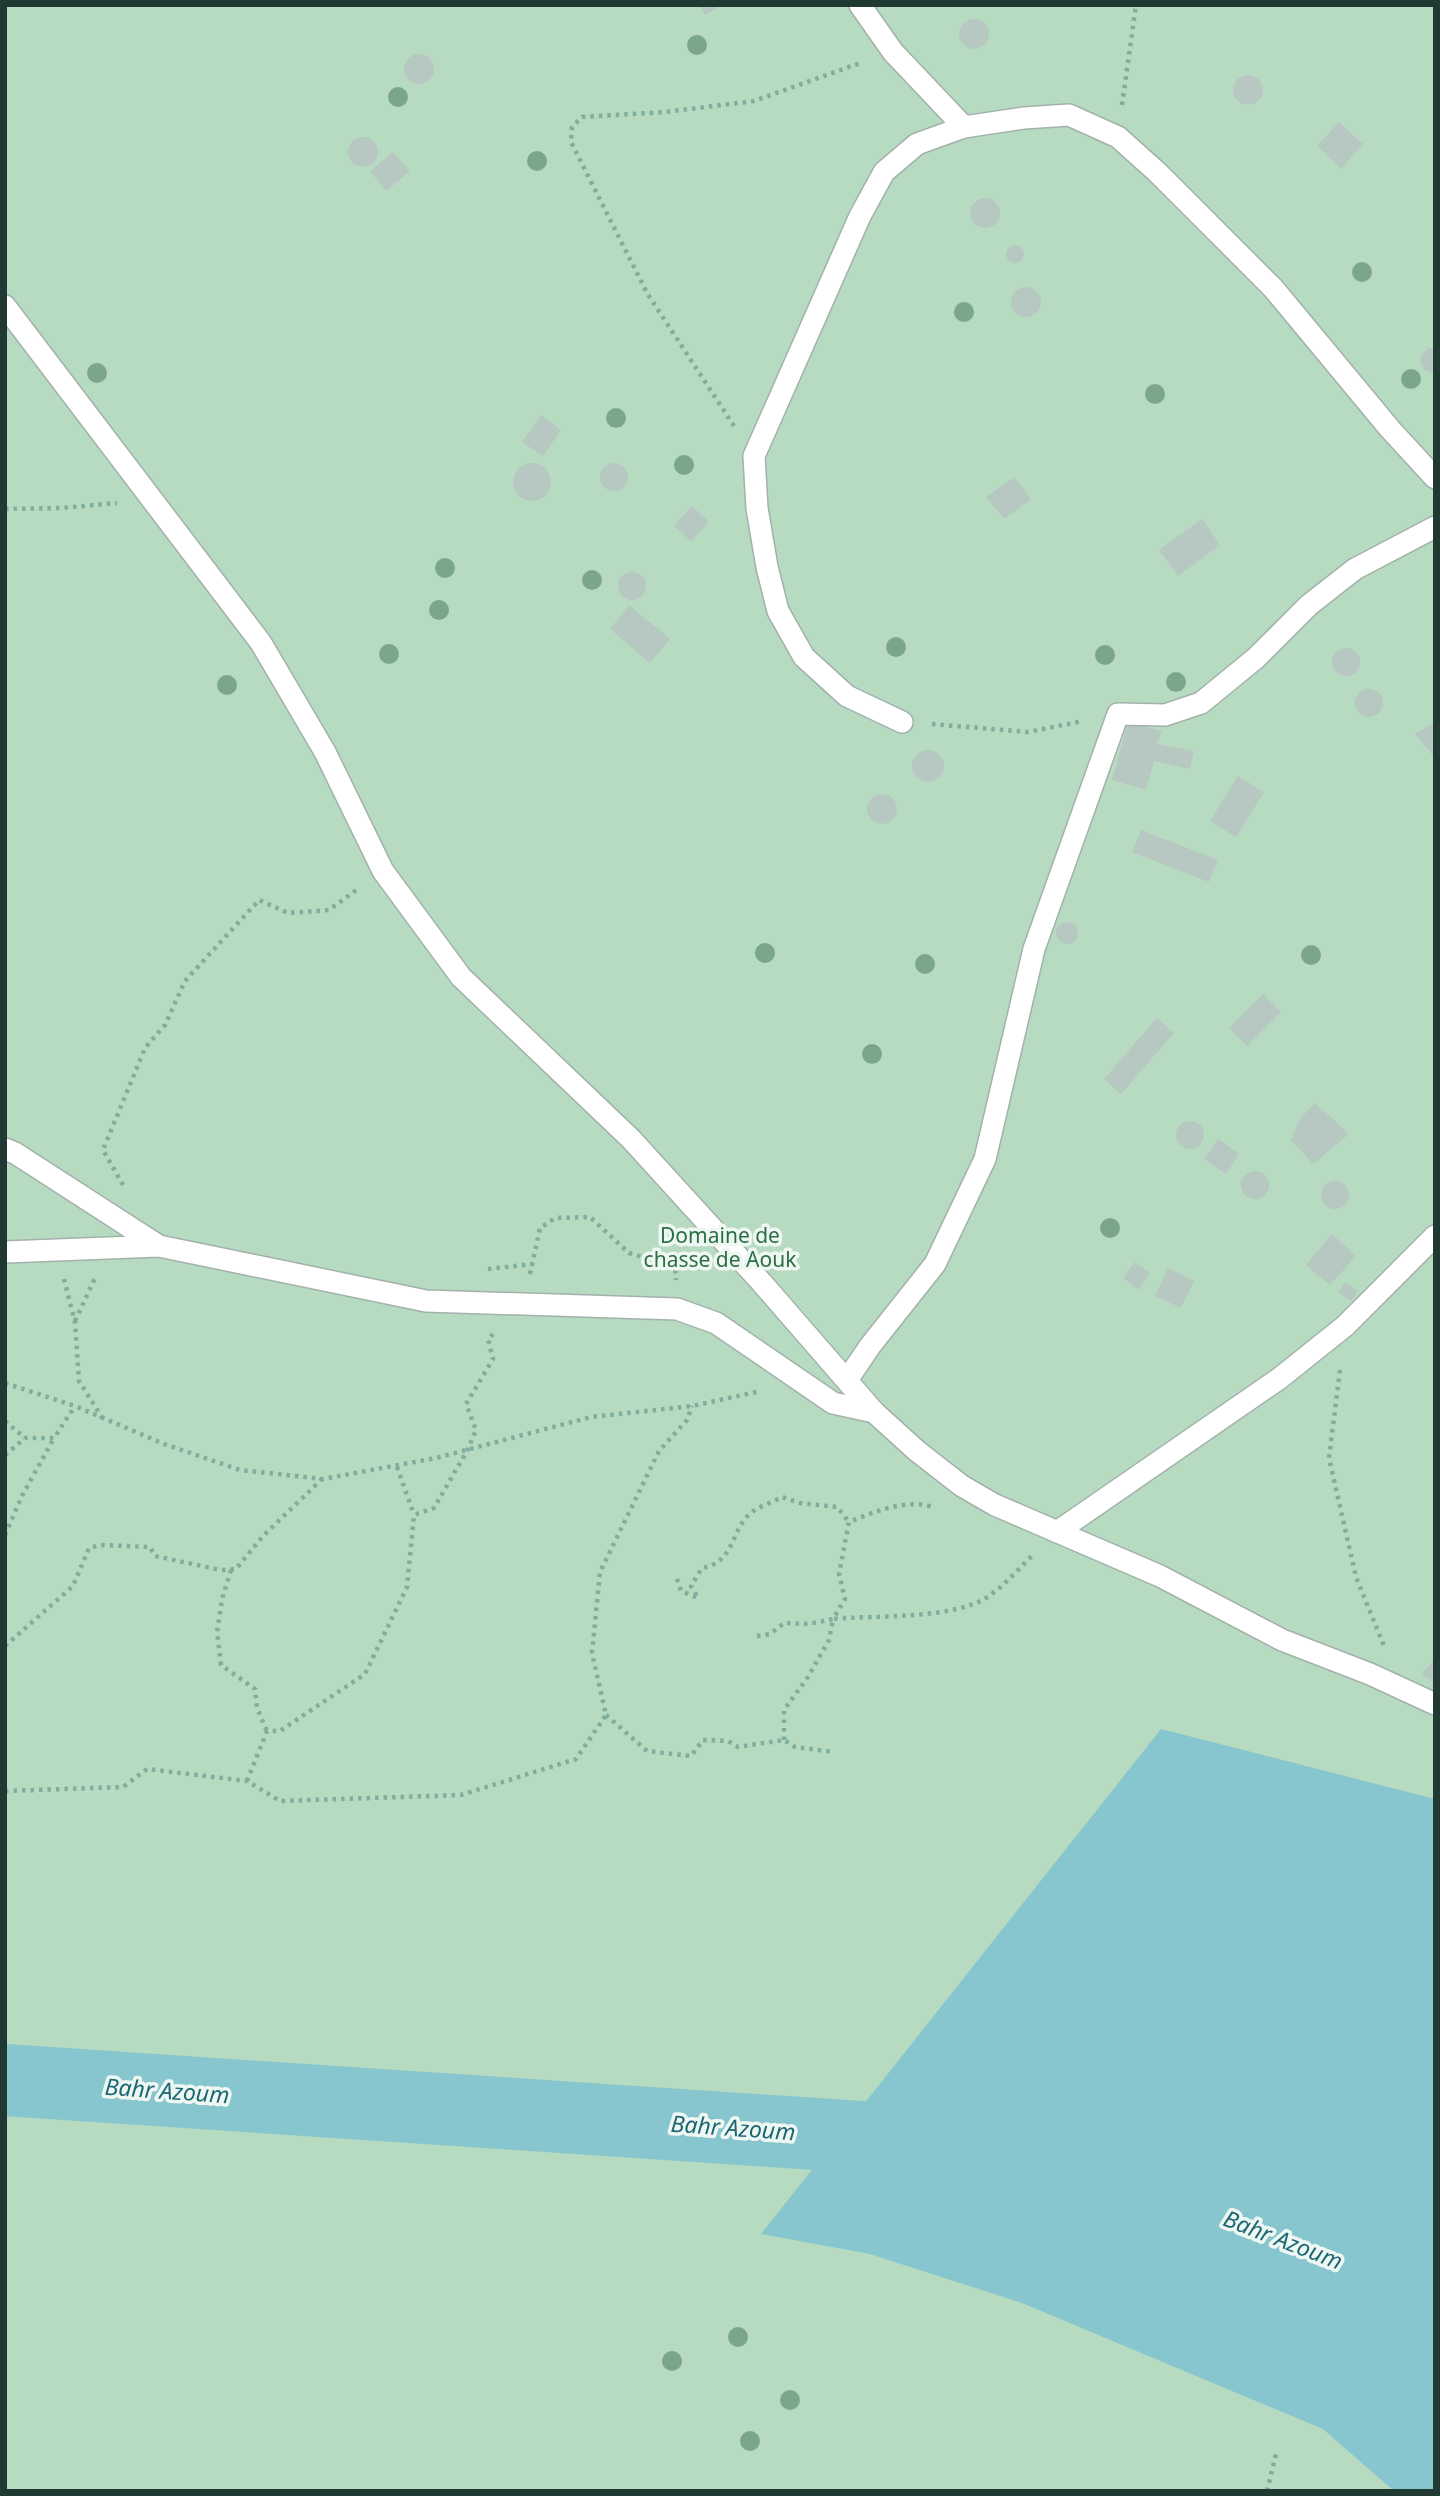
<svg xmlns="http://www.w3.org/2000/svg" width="1440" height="2496" font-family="'Noto Sans',sans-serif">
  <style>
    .green { fill: #b7dbc0 }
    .water { fill: #87c5cf }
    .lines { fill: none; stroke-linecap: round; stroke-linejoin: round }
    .river { stroke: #87c5cf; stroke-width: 72 }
    .building { fill: #b7c7c1 }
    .minor-casing { stroke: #a2b1ac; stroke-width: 24 }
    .path { stroke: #7fad9e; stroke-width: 4.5; stroke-dasharray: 3.5 5; stroke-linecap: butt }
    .minor { stroke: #fff; stroke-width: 21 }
    .tree { fill: #7ca68c }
    .labels { text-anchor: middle; stroke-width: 7; stroke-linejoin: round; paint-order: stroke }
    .park-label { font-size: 21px; fill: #2b6f44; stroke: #eff7f3 }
    .water-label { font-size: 23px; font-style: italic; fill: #1c6774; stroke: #eff7f3 }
  </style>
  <rect width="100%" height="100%" fill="#dfeae5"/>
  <!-- green -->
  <rect class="green" x="5" y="5" width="1430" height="2486"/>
  <!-- water -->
  <polygon class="water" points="1161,1729 1435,1799 1435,2491 1394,2491 1323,2429 1022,2303 870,2254 761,2234"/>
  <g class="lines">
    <!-- river -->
    <polyline class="river" points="5,2080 936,2142"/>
  </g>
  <!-- building -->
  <g class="building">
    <polygon points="699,5 721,5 705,15"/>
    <circle cx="974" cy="34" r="15"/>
    <circle cx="419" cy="69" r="15"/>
    <circle cx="1248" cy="90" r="15"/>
    <polygon points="1339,122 1363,144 1341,169 1317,146"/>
    <circle cx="363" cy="152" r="15"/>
    <polygon points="393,152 410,171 386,191 370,171"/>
    <circle cx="985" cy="213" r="15"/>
    <circle cx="1015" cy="254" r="9"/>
    <circle cx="1026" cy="302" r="15"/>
    <polygon points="1428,348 1435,348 1435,373 1426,371 1421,365 1420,357"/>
    <polygon points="541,415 561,430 543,456 522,442"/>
    <circle cx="614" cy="477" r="14"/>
    <circle cx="532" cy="482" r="19"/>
    <polygon points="1014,477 1031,499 1004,519 986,497"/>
    <polygon points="692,506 709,522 691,541 674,526"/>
    <polygon points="1202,519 1220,545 1178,576 1159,550"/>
    <circle cx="632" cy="586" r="14"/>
    <polygon points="629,605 670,639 650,663 610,629"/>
    <circle cx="1346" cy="662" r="14"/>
    <circle cx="1369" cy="703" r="14"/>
    <polygon points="1128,722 1162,731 1157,744 1194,751 1190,769 1154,761 1146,790 1112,780"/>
    <polygon points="1435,722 1435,758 1415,734"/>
    <circle cx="928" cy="766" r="16"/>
    <polygon points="1238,776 1264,792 1236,837 1210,821"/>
    <circle cx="882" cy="809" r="15"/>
    <polygon points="1141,830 1218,860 1209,882 1132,852"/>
    <circle cx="1067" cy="933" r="11"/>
    <polygon points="1263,994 1281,1012 1247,1046 1229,1028"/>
    <polygon points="1157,1018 1174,1033 1121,1094 1104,1079"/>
    <polygon points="1315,1103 1349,1134 1313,1164 1291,1140 1300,1119"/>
    <circle cx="1190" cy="1135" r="14"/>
    <polygon points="1218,1139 1239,1154 1226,1174 1204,1159"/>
    <circle cx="1255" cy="1185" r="14"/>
    <circle cx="1335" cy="1195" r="14"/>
    <polygon points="1332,1234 1356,1256 1330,1285 1306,1265"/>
    <polygon points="1135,1262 1150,1273 1139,1290 1123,1278"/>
    <polygon points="1168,1268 1194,1281 1181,1308 1155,1296"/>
    <polygon points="1345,1282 1358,1291 1351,1301 1338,1292"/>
    <polygon points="1435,1658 1435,1684 1422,1674"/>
  </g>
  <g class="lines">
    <!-- minor casing -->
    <g class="minor-casing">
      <g id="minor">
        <polyline points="860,5 893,52 964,127"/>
        <polyline points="5,306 261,643 325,752 383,871 461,977 631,1139 762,1283 874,1412 917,1451 962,1486 995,1505 1160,1576 1282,1640 1370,1674 1435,1704"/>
        <polyline points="902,722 847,696 804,657 778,611 767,567 757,508 754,456 860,216 884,172 917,144 964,127 1024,118 1069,115 1118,137 1157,172 1273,288 1390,429 1435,478"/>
        <polyline points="5,1149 15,1153 159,1246"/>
        <polyline points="5,1252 159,1246 426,1301 677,1309 716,1323 833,1403 874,1412"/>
        <polyline points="847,1380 870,1346 935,1264 985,1159 1034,949 1118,714 1165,715 1201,703 1256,658 1309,605 1355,569 1435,527"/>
        <polyline points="1057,1532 1280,1378 1345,1326 1435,1236"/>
      </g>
    </g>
    <!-- path -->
    <g class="path">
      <polyline points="1122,105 1136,5"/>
      <polyline points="734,426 647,293 571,142 572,127 582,117 665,112 754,101 863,62"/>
      <polyline points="5,509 61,508 117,503"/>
      <polyline points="932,724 1028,732 1083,721"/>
      <polyline points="123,1185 103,1150 145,1048 165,1025 185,981 259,900 288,913 329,910 359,888"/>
      <polyline points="488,1269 533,1264"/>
      <polyline points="530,1274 540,1228 555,1218 590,1217 629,1253 675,1267 676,1280"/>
      <polyline points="64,1279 75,1322 79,1381 103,1419"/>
      <polyline points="75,1321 95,1278"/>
      <polyline points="1340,1370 1329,1458 1356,1577 1384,1646"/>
      <polyline points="5,1383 75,1406 164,1444 240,1470 323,1479 436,1458 591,1417 692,1406 761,1391"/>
      <polyline points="5,1421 25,1438"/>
      <polyline points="5,1455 25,1438 54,1438 75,1406"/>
      <polyline points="397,1467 414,1515"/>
      <polyline points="5,1535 22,1496 54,1438"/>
      <polyline points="231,1570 222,1599 217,1632 221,1665 255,1689 257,1708 267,1731"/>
      <path d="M677 1579 681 1591 698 1598 691 1586 702 1568C736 1562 730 1529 752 1512 760 1506 773 1502 782 1497L800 1503 837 1507 849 1522"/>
      <path d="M757 1636 770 1634 784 1623 808 1624 833 1619 845 1599 839 1574 849 1522C874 1512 909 1497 935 1508"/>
      <polyline points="5,1646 73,1586 89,1548 101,1545 150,1547 155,1556 221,1570 236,1569 263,1536 322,1479"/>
      <polyline points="606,1715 647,1751 691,1756 703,1740 728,1741 738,1747 784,1740 795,1747 834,1752"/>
      <path d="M784 1740V1710L808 1677 829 1640 833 1619C875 1615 954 1620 989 1596 1005 1585 1019 1568 1034 1554"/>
      <polyline points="247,1781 267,1731 280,1731 365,1674 407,1587 414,1515 434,1508 467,1451 476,1430 466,1404 493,1359 488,1339 494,1333"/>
      <polyline points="5,1791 123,1787 147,1769 247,1781 280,1801 461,1795 576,1759 606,1715 592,1653 600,1572 659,1451 687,1420 692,1406"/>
      <polyline points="1267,2491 1276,2454"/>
    </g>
    <!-- minor -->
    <use href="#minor" class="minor"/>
  </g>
  <!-- trees -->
  <g class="tree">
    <circle cx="697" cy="45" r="10"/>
    <circle cx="398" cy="97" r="10"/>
    <circle cx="537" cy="161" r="10"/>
    <circle cx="1362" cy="272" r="10"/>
    <circle cx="964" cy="312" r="10"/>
    <circle cx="97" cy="373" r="10"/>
    <circle cx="1411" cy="379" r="10"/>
    <circle cx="1155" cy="394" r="10"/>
    <circle cx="616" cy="418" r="10"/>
    <circle cx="684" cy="465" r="10"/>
    <circle cx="445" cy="568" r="10"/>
    <circle cx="592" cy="580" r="10"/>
    <circle cx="439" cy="610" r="10"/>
    <circle cx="896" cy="647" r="10"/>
    <circle cx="389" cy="654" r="10"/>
    <circle cx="1105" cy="655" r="10"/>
    <circle cx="1176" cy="682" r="10"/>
    <circle cx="227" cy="685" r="10"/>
    <circle cx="765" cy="953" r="10"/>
    <circle cx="1311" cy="955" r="10"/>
    <circle cx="925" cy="964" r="10"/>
    <circle cx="872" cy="1054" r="10"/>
    <circle cx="1110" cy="1228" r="10"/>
    <circle cx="738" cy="2337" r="10"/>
    <circle cx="672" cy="2361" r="10"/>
    <circle cx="790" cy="2400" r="10"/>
    <circle cx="750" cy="2441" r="10"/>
  </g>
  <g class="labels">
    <!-- park labels -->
    <g class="park-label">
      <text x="720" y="1243">Domaine de<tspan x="720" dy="24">chasse de Aouk</tspan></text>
    </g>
    <!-- water labels -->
    <g class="water-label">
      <text transform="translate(167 2091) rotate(4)" y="8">Bahr Azoum</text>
      <text transform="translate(733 2128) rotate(4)" y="8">Bahr Azoum</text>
      <text transform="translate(1283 2240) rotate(21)" y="8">Bahr Azoum</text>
    </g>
  </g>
  <!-- border -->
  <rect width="1440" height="2496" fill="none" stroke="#203932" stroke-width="14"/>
</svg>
